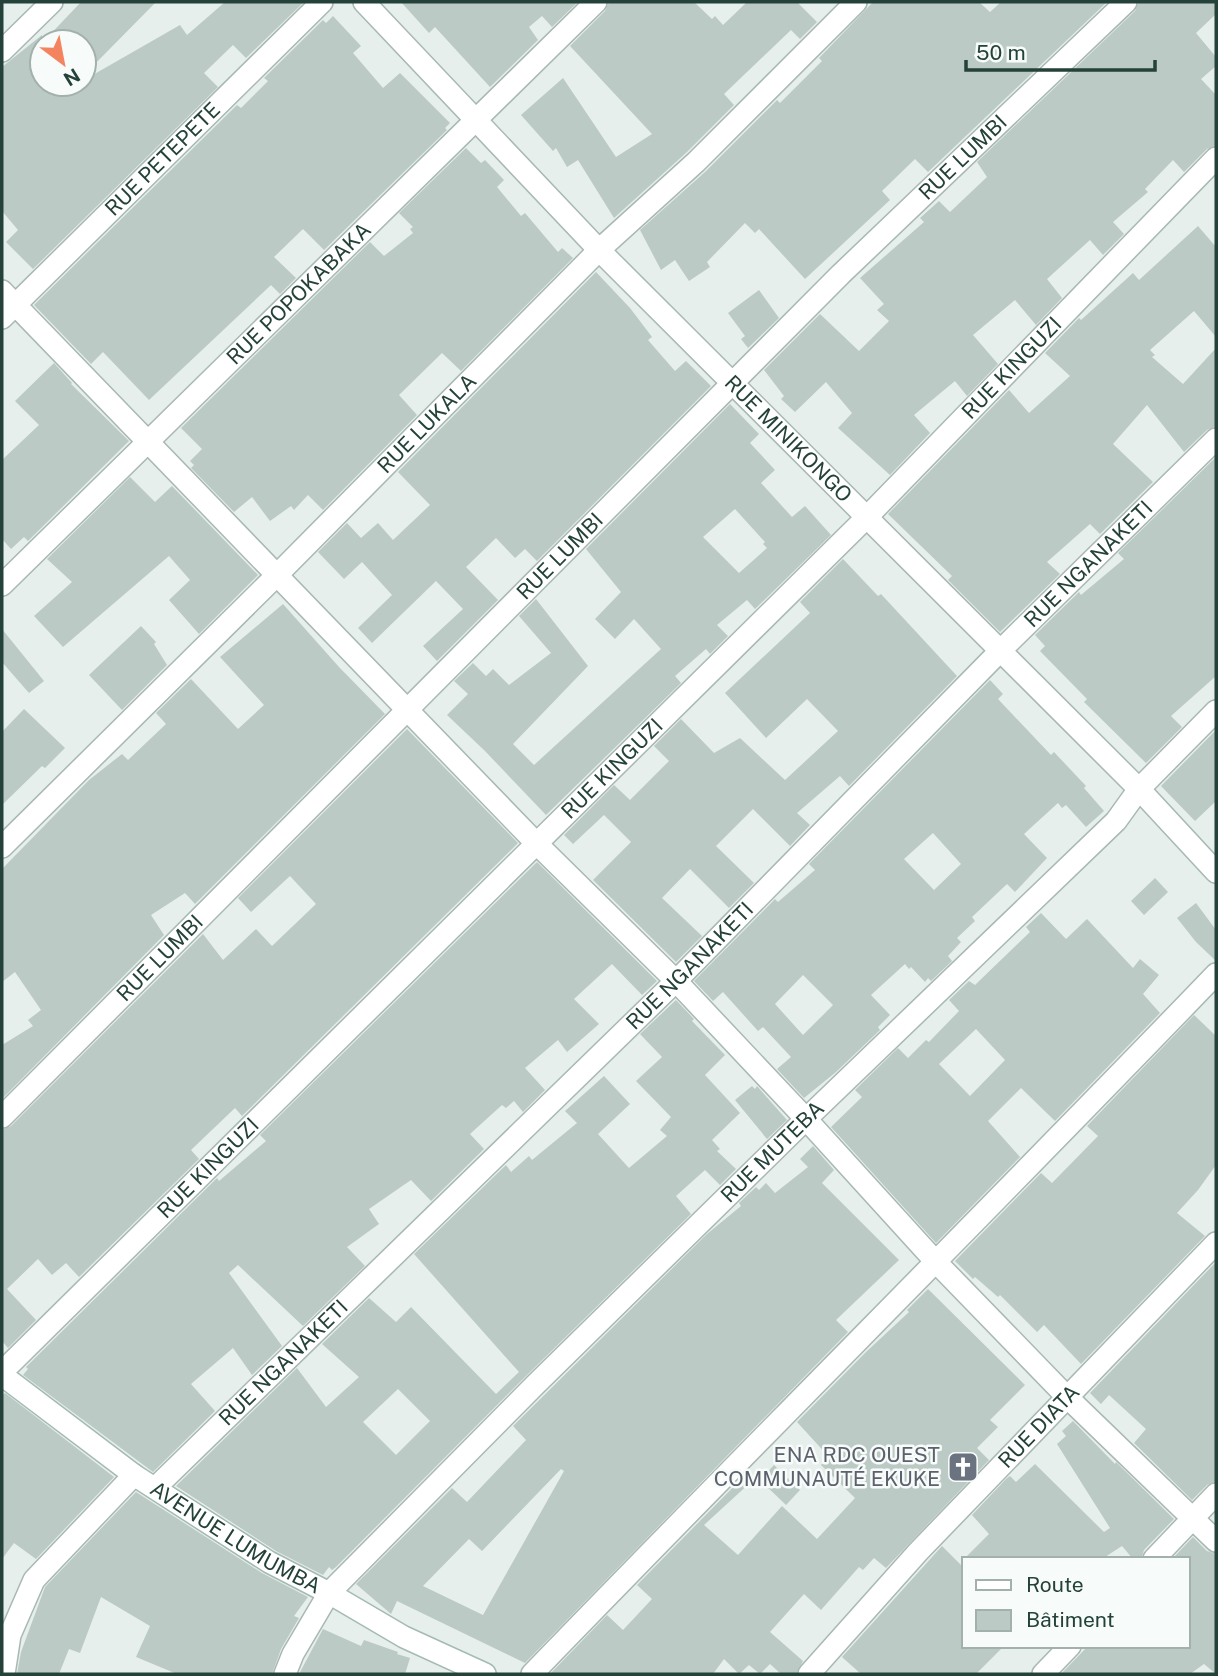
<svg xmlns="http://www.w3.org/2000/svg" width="1218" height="1676" font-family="'Public Sans',sans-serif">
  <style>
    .building { fill: #bbcac4; fill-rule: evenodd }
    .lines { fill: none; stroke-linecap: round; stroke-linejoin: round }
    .street-casing { stroke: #a8b8b2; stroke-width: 24 }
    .secondary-casing { stroke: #a4bbb3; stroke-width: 24 }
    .street { stroke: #fff; stroke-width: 21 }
    .secondary { stroke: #fff; stroke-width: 21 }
    .labels { text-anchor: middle; stroke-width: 5; stroke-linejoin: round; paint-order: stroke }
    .street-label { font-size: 21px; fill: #24423a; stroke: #f7fbf9 }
    .worship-label { font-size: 21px; fill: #5b616d; stroke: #f7fbf9; text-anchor: end }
  </style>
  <rect width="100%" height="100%" fill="#e6efeb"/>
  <!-- building -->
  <g class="building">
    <polygon points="81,2 156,2 84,75 84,42 43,42"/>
    <polygon points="225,2 304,2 246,58 233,45 204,73 218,87 33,269 6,242 18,230 2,211 2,67 42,35 42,84 84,84 84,80 180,25 187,35"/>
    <polygon points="401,2 578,2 552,27 542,16 529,27 538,40 490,87 435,27 429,33"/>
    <polygon points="609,2 694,2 712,19 715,16 723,25 747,2 797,2 817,22 800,39 791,30 724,94 734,105 687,152 614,218 578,160 567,167 556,148 553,151 521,115 563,78 616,157 652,134 570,46 605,11"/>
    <polygon points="873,2 979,2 990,12 1001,2 1107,2 928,172 915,159 882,191 890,200 805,279 759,229 755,233 745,223 707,262 710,267 689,281 675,260 661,270 640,230 705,172 777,100 780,103 822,61 819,58"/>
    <polygon points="1139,2 1216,2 1216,14 1196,33 1216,57 1216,66 1201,79 1216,95 1216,145 1207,149 1184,172 1173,160 1145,189 1148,192 1113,222 1124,234 1103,255 1090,240 1047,279 1062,298 1036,325 1015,300 973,335 998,364 967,396 955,381 914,415 930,433 890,475 838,428 852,413 826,382 795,412 781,399 784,396 764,370 820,314 859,351 889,321 877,310 884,304 860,278 924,222 920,218 939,201 950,212 987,177 977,162 1135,11"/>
    <polygon points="333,16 361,46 353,53 383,88 400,73 450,123 445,128 447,130 324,250 303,229 274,257 296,278 280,294 271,285 149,400 103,352 91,364 34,305 237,105 241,108 268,81 264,78 323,20 326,23"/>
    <polygon points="466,148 481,163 485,160 504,180 497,187 521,216 525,213 558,252 562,248 573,258 461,371 442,353 399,395 417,415 323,510 308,495 294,510 291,506 270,521 252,497 234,512 191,468 194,465 190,461 202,449 181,428 370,242 384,256 413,233 410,229 413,227 399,213"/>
    <polygon points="1198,226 1216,247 1216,337 1194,311 1150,350 1155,355 1152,357 1183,384 1216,348 1216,426 1207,430 1184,452 1147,405 1113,444 1153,482 1100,534 1090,524 1047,562 1060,574 1000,632 948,580 952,576 888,514 1009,390 1029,413 1070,376 1045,353 1079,318 1081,320 1133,273 1139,280"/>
    <polygon points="596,272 630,308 652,337 648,340 675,371 686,361 711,386 537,561 525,549 515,558 496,538 466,567 498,600 437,661 423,646 463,609 436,581 372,643 358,628 392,595 362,562 344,579 318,552 347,523 361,538 378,523 393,540 430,505 398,472"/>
    <polygon points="759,290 779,318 748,348 741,339 745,336 728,313"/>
    <polygon points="54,363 72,383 71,384 129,441 28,541 24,537 11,549 2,539 2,460 39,425 15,401"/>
    <path d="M730 404 759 434 750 443 775 470 761 483 792 517 805 506 831 535 755 609 747 600 717 625 728 636 710 654 706 649 675 676 681 683 546 815 485 751 447 715 468 694 454 681 473 663 486 676 493 669 509 685 551 653 519 616 536 599 588 666 513 744 534 765 661 649 634 619 615 639 595 619 621 592 586 549ZM735 509 765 542 763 544 767 548 739 573 703 537Z"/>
    <polygon points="1216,457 1216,676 1171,716 1182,727 1146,763 1084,702 1087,699 1040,651 1045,646 1035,635 1079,592 1081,595 1124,559 1118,553"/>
    <polygon points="130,477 155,502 172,486 258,575 199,634 169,600 190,580 169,556 63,647 34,616 72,582 47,559"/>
    <polygon points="843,559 878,596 881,594 957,676 849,786 840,776 797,813 810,825 790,846 753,809 716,846 754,883 729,908 690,869 662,898 702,936 676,962 593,880 631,842 604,815 573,844 564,835 614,785 630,800 669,761 654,746 681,719 714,753 740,738 785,780 838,731 807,699 766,738 725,693 810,613 800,602"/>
    <polygon points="283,604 339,667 385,714 195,904 185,893 151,915 164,935 2,1099 2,1045 33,1026 28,1020 41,1010 15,972 2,982 2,869 89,780 122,754 128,760 166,724 156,713 191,679 238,729 264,705 220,657"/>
    <polygon points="141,626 156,642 154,644 167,665 122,710 89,675"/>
    <polygon points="2,629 44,681 29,693 2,662"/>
    <path d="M990 680 1003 694 998 699 1051 755 1054 752 1086 786 1084 788 1104 811 1086 827 1066 805 1062 808 1058 803 1024 834 1047 858 1015 892 1007 884 972 917 975 921 957 938 961 942 948 956 952 961 931 981 928 978 925 982 911 967 909 969 905 964 871 995 890 1015 878 1027 880 1030 836 1072 804 1098 777 1069 791 1057 763 1027 758 1031 723 992 713 1001 694 981 775 899 778 902 815 870 809 864ZM933 833 961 864 934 890 904 859ZM803 975 833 1005 803 1035 775 1004Z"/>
    <polygon points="24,709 65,748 45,768 42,766 2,805 2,732"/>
    <polygon points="407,729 518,843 242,1116 235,1108 191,1150 199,1159 79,1277 66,1263 52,1275 38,1259 7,1289 36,1320 8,1348 2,1341 2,1130 11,1126 203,934 223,960 256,929 272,946 316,904 290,876 251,912 238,898"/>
    <polygon points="1216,730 1216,801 1195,821 1161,786"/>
    <polygon points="537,862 657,981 642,995 612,964 574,999 599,1024 567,1052 558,1040 525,1068 545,1090 523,1112 514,1101 506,1108 502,1105 470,1134 484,1149 431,1201 411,1180 369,1209 379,1224 347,1247 365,1266 303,1326 238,1265 229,1273 282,1346 252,1375 233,1348 191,1384 215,1411 153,1472 23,1375 28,1369 26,1367 217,1178 219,1181 266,1141 260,1135"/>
    <polygon points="1155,878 1168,892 1144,915 1131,901"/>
    <polygon points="1196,903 1216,930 1216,961 1196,942 1177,918"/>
    <path d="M1041 913 1066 939 1087 919 1133 968 1140 959 1159 975 1143 994 1160 1013 1055 1121 1021 1088 988 1121 1020 1157 936 1243 831 1127 862 1097 855 1090 898 1048 908 1058 926 1040 929 1042 959 1011 949 1000 969 981 975 985 1030 932 1026 927ZM976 1029 1005 1060 970 1096 939 1064Z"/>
    <path d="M676 1000 694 1019 692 1021 725 1055 705 1075 740 1113 712 1140 720 1149 717 1151 736 1169 720 1185 705 1170 676 1196 691 1214 526 1376 336 1567 332 1570 329 1567 323 1575 276 1551 176 1486 297 1368 326 1407 359 1377 322 1344 369 1298 396 1322 411 1307 496 1394 519 1372 414 1254 506 1165 511 1172 529 1156 532 1160 577 1123 565 1111 604 1076 630 1104 598 1134 629 1168 667 1136 660 1130 671 1117 636 1081 662 1057 640 1034ZM398 1389 430 1421 396 1455 363 1422Z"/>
    <polygon points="1194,1015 1216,1036 1216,1165 1198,1190 1177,1213 1205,1236 1081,1364 1044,1325 1037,1332 1000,1295 998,1297 975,1277 973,1279 955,1261 1041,1173 1052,1183 1098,1136 1087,1126"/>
    <polygon points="752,1086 755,1089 757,1086 787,1120 767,1139 735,1100"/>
    <path d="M813 1146 834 1170 822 1183 899 1260 836 1320 848 1332 525 1663 397 1601 391 1614 356 1584 452 1488 467 1502 526 1440 513 1426 707 1234 741 1206 739 1203 756 1187 759 1190 766 1183 775 1193 808 1167 800 1159ZM561 1469 564 1471 483 1615 423 1586 469 1539 482 1551Z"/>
    <polygon points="1216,1262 1216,1481 1207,1485 1192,1500 1134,1443 1146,1429 1109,1395 1101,1404 1090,1393"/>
    <polygon points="928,1289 1025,1385 990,1420 998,1427 977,1448 989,1460 886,1568 874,1558 863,1570 859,1567 821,1610 804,1594 770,1632 803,1661 796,1674 781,1674 770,1664 760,1674 749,1665 739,1674 724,1659 713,1674 550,1674 607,1615 623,1630 652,1599 637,1585 746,1474 752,1481 704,1525 738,1555 782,1506 817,1539 855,1498 821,1465 829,1457 797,1422 866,1352 909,1312 907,1310"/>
    <polygon points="5,1393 114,1477 36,1559 14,1543 2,1559 2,1395"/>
    <polygon points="1073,1421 1115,1464 1116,1462 1174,1519 1144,1550 1141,1559 1133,1559 1122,1546 1102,1559 964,1559 989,1534 972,1515 1007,1478 1010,1476 1016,1482 1035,1464 1104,1532 1110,1528 1057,1444 1066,1436 1062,1431"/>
    <polygon points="774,1465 800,1490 786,1505 760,1480"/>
    <polygon points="136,1492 262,1573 308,1597 294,1616 299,1618 281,1649 272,1674 177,1674 136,1657 150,1626 101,1597 80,1653 69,1649 59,1674 17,1674 21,1652 45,1587"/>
    <polygon points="1193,1537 1207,1551 1216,1554 1216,1674 1204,1664 1190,1674 1061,1674 1088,1646 1188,1646 1188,1559 1172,1559"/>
    <polygon points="942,1546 964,1568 964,1646 1004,1646 976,1674 861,1674 842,1657"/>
    <polygon points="323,1629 361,1646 364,1640 398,1652 397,1654 410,1658 405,1674 299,1674"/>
  </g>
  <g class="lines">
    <!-- street casing -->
    <g class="street-casing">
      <g id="street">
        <path id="s1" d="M364 2 599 250 1139 789 1216 872"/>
        <polyline points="2,51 52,2"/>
        <polyline points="2,291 537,844 676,981 806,1119 936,1262 1067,1397 1216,1541"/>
        <path id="s2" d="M2 318 322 2"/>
        <path id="s3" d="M2 585 596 2"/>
        <path id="s4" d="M2 847 278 574 599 250 696 162 856 2"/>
        <path id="s5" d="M2 1117 841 274 1126 2"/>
        <path id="s6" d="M2 1372 867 517 1216 158"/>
        <path id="s7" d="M156 1487 676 981 1000 651 1216 439"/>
        <polyline points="1154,1559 1216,1494"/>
        <polyline points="4,1674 10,1635 34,1580 134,1475"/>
        <path id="s8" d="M285 1674 293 1654 329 1593 535 1385 806 1119 1116 821 1139 789 1216 711"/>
        <path d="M532 1674C759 1439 990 1209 1216 974"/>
        <path id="s9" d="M809 1674 918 1552 1216 1243"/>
        <polyline points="1043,1674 1070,1646"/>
      </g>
    </g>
    <!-- secondary casing -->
    <g class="secondary-casing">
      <g id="secondary">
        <path id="s10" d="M2 1375 134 1475 269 1562 329 1593 404 1637 485 1674"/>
      </g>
    </g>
    <!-- street -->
    <use href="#street" class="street"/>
    <!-- secondary -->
    <use href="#secondary" class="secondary"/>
  </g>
  <!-- icons -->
  <defs>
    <g id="church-square" transform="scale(1.575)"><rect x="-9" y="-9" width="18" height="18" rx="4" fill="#6b7280" stroke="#f7fbf9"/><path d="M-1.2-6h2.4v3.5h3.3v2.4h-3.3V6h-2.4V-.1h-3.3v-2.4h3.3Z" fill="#fff"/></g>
  </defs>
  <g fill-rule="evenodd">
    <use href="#church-square" x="963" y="1467"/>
  </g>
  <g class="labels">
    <!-- street labels -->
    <g class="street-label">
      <text dy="7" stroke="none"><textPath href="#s5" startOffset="1358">RUE LUMBI</textPath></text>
      <text dy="7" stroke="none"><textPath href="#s2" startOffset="226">RUE PETEPETE</textPath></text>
      <text dy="7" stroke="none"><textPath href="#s3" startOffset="416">RUE POPOKABAKA</textPath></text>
      <text dy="7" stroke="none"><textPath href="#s6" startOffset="1424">RUE KINGUZI</textPath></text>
      <text dy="7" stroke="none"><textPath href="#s4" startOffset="600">RUE LUKALA</textPath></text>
      <text dy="7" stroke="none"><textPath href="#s1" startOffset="609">RUE MINIKONGO</textPath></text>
      <text dy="7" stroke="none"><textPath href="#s5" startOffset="791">RUE LUMBI</textPath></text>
      <text dy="7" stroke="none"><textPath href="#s7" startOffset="1312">RUE NGANAKETI</textPath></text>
      <text dy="7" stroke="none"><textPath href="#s6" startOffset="858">RUE KINGUZI</textPath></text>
      <text dy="7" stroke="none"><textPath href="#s5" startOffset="224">RUE LUMBI</textPath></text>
      <text dy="7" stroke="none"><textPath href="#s7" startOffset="746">RUE NGANAKETI</textPath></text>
      <text dy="7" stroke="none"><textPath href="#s8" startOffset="718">RUE MUTEBA</textPath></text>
      <text dy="7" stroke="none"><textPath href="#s6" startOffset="290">RUE KINGUZI</textPath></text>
      <text dy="7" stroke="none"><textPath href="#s7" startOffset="178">RUE NGANAKETI</textPath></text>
      <text dy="7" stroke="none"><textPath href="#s9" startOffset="338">RUE DIATA</textPath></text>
      <text dy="7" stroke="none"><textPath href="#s10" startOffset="285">AVENUE LUMUMBA</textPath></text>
    </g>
    <!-- worship labels -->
    <g class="worship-label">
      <text x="940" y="1462">ENA RDC OUEST<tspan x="940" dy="24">COMMUNAUTÉ EKUKE</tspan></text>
    </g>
  </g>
  <!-- border -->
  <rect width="1218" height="1676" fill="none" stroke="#24423a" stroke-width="7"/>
  <!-- legend -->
  <rect x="962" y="1557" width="228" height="91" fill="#f7fbf9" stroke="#a3b1ad" stroke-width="2"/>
  <rect x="976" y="1580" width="35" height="10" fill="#ffffff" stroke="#a3b1ad" stroke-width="2"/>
  <text x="1026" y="1592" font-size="21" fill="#24423a">Route</text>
  <rect x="976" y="1610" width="35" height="21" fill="#bbcac4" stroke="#a3b1ad" stroke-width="2"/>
  <text x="1026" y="1627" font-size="21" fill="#24423a">Bâtiment</text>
  <!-- north arrow -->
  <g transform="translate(63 63) rotate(148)"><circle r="33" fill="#f7fbf9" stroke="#a3b1ad" stroke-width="2"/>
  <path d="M0-5L12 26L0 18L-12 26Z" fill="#f4845f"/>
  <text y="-10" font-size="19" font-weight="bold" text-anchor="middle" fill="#24423a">N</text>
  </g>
  <!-- scale -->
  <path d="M966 60v10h189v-10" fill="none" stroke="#24423a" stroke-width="3.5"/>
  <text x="976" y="60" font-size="21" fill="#24423a" stroke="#f7fbf9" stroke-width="5" paint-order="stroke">50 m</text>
</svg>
